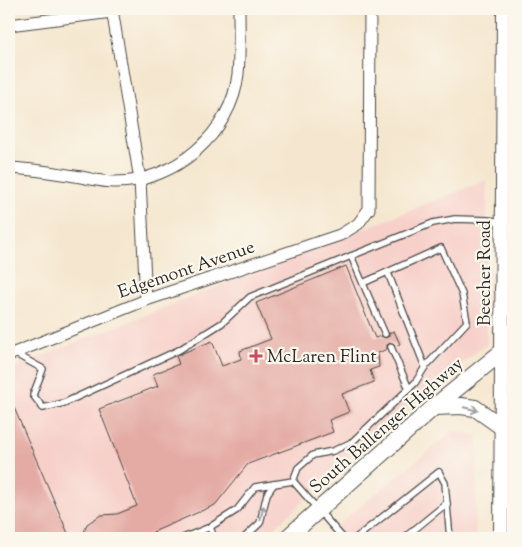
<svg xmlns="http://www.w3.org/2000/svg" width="522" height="547" font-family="'Sorts Mill Goudy',serif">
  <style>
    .built { fill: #f7d0ca }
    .building { fill: #e4aba4 }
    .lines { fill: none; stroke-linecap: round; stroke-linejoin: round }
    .service-casing { stroke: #494744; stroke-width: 8 }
    .minor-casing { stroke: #494744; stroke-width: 13 }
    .tertiary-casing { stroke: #494744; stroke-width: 16 }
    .secondary-casing { stroke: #494744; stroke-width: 18 }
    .service { stroke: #fff; stroke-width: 5.5 }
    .minor { stroke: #fff; stroke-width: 11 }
    .tertiary { stroke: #fff; stroke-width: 14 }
    .secondary { stroke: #fff; stroke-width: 16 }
    .oneway { stroke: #a0a0a0 }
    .poi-dot { fill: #d1495b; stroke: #fbf7ec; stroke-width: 2 }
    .labels { text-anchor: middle; stroke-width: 4.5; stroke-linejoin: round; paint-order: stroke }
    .street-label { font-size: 18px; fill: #2b2b2b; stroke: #fbf7ec }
    .poi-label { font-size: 18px; fill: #2b2b2b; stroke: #fbf7ec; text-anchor: start }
  </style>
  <rect width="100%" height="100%" fill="#fbf7ec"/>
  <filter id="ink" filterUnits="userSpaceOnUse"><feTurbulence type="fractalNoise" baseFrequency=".02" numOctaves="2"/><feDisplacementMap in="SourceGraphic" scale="10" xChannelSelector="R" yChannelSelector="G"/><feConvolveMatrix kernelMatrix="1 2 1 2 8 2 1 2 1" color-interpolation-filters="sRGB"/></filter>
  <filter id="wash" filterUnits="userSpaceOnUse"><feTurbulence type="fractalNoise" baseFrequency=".0096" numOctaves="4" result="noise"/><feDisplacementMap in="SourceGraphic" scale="20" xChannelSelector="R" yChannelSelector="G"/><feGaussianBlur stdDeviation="1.12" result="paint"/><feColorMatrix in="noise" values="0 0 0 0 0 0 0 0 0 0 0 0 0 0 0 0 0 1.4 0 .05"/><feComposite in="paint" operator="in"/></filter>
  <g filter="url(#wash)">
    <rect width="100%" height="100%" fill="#f5e7cf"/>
    <!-- built -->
    <g class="built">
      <polygon points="487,180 487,344 392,417 264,538 9,538 9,369"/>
      <polygon points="454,431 478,436 475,538 325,538 348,516"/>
    </g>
    <g id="blocks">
      <!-- building -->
      <g class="building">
        <polygon points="346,266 375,338 381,336 386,338 389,336 389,333 394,331 400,344 396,346 393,343 390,343 387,345 387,349 378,353 379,367 370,370 374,382 342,394 349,412 329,420 333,432 248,464 215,505 153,532 160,538 82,538 87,524 101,515 117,514 137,506 99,409 158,386 153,374 179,364 176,356 212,341 222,366 241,359 240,351 271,339 256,303"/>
        <polygon points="9,396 70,538 9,538"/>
      </g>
    </g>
  </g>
  <g filter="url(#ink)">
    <use href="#blocks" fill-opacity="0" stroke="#494744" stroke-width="1"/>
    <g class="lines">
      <!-- service casing -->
      <g class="service-casing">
        <g id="service">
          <polyline points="363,283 441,248 462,294 467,322 425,367 388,273"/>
          <polyline points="385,334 351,256 433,223 455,219 488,220 503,222"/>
          <polyline points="391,347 409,389"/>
          <polyline points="14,353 43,369 33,395 43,408 64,403 179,350 222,323 250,297 351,256"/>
          <polyline points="293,481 298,468 313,455 333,451 352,442 415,383 425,367"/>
          <polyline points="293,481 343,538"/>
          <polyline points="501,499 513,499"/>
          <polyline points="183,538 210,527"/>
          <polyline points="214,538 210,527 237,510 255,487 293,481"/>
          <polyline points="244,538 260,523 267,494 274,484"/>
          <polyline points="356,538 439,472 445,483 450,538"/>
          <polyline points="404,538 447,503"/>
        </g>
      </g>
      <!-- minor casing -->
      <g class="minor-casing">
        <g id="minor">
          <polyline points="112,9 140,180 146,300"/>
          <polyline points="9,25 112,12"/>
          <polyline points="503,165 513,164"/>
          <path d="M9 168C33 169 57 173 81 177 92 179 103 182 114 182 174 183 232 133 238 74 240 53 239 30 239 9"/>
          <polyline points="9,355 146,300 340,235 358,224 369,209 370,9"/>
        </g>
      </g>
      <!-- tertiary casing -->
      <g class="tertiary-casing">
        <polyline id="tertiary" points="501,538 504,9"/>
      </g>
      <!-- secondary casing -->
      <g class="secondary-casing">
        <g id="secondary">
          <polyline points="503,289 513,301"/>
          <polyline points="434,407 461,406 475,408 502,427"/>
          <polyline points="287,538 434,407 503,351 513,346"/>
        </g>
      </g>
      <!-- service -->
      <use href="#service" class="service"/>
      <!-- minor -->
      <use href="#minor" class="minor"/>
      <!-- tertiary -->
      <use href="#tertiary" class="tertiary"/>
      <!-- secondary -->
      <use href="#secondary" class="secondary"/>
    </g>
    <!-- one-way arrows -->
    <defs><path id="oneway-shaft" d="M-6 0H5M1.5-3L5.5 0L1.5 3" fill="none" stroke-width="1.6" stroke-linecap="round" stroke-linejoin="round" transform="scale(1.25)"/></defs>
    <g class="oneway">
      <use href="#oneway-shaft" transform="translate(471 409) rotate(14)"/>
      <use href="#oneway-shaft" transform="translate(262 513) rotate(-76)"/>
    </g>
  </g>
  <!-- markers -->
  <path class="poi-dot" d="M253.5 348.5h5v5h5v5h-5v5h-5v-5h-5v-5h5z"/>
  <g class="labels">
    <!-- street labels -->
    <g class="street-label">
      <text transform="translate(186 269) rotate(-19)" y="6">Edgemont Avenue</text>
      <text transform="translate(484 273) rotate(-90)" y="6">Beecher Road</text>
      <text transform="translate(386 425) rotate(-41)" y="6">South Ballenger Highway</text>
    </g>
    <!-- poi labels -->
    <g class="poi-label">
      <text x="267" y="362">McLaren Flint</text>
    </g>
  </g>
  <!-- margin -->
  <rect width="522" height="547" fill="none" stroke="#fbf7ec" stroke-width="30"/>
</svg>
